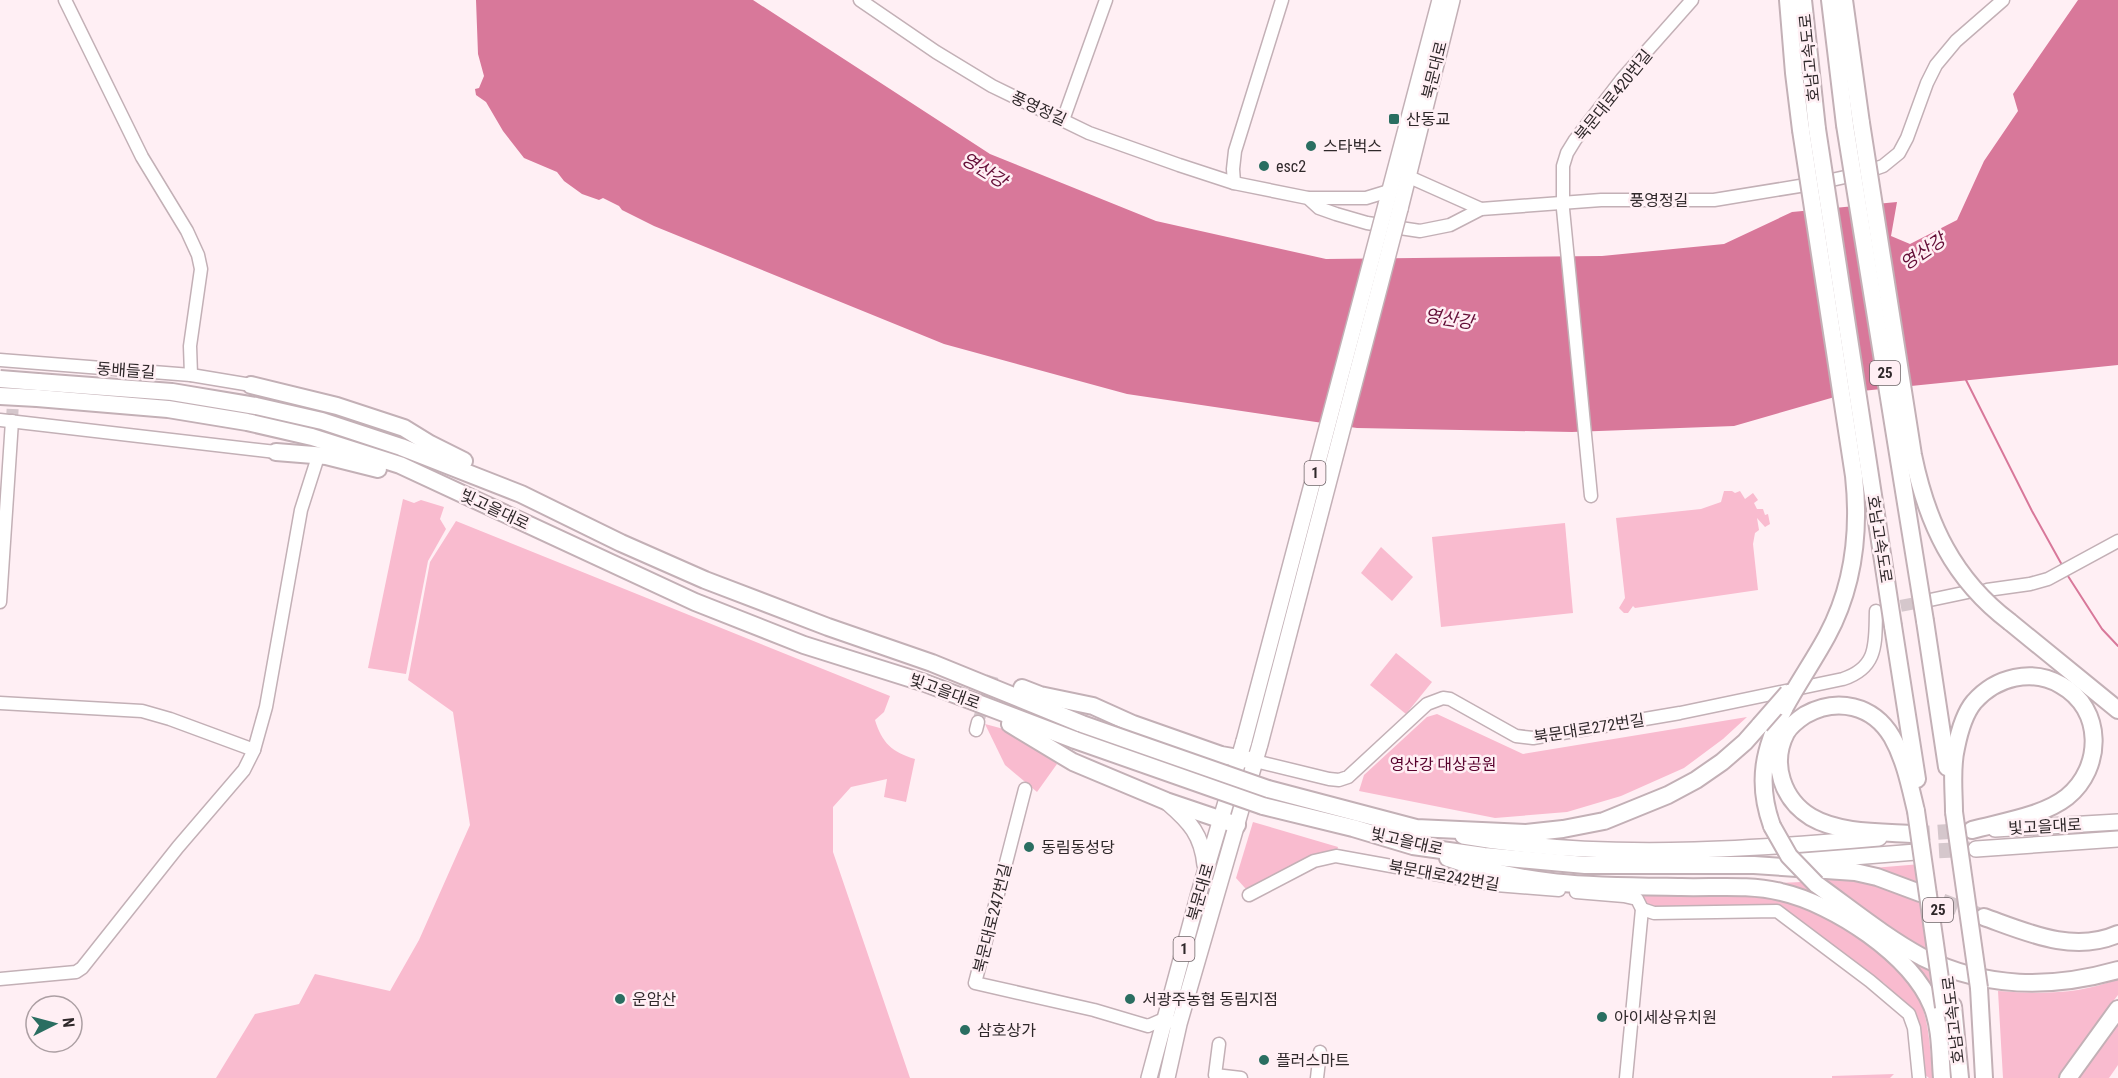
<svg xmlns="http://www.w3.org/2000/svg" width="2118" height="1078" font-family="'Roboto Condensed','Noto Sans KR',sans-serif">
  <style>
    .green { fill: #f9bbcf }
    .water { fill: #d8789a }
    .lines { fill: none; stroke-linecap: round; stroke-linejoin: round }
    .stream { stroke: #d8789a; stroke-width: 2 }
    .minor-tunnel { stroke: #d5c7cc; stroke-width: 12; stroke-dasharray: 12 6; stroke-linecap: butt }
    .major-tunnel { stroke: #d5c7cc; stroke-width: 15; stroke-dasharray: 15 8; stroke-linecap: butt }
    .highway-tunnel { stroke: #d5c7cc; stroke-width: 16; stroke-dasharray: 16 8; stroke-linecap: butt }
    .minor-casing { stroke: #c3b0b6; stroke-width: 15 }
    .major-casing { stroke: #c3b0b6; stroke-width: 18 }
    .highway-casing { stroke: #c3b0b6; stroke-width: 20 }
    .minor { stroke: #fff; stroke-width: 12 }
    .major { stroke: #fff; stroke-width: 15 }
    .highway { stroke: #fff; stroke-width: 16 }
    .major-bridge-casing { stroke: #c3b0b6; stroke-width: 18; stroke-linecap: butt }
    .highway-bridge-casing { stroke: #c3b0b6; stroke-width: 20; stroke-linecap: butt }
    .major-bridge { stroke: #fff; stroke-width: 15 }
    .highway-bridge { stroke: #fff; stroke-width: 16 }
    .poi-dot { fill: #2a6e61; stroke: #ffeff4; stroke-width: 2 }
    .labels { text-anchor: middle; stroke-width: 5; stroke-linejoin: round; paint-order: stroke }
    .shield { fill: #ffeff4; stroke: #6d6467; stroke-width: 1.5 }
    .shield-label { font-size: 15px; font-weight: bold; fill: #2f282a }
    .street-label { font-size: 16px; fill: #2f282a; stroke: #ffeff4 }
    .poi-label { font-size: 16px; fill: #2f282a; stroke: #ffeff4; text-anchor: start }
    .park-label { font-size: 16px; fill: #57002c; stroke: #ffeff4 }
    .water-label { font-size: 18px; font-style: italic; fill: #640e37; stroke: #ffeff4 }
  </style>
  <rect width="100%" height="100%" fill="#ffeff4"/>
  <!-- green -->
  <g class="green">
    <polygon points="1724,491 1732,491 1735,493 1740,491 1745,499 1753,493 1758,500 1754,503 1757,509 1763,509 1765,515 1768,514 1770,524 1765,527 1757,518 1759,530 1755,533 1753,544 1758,590 1635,608 1633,606 1628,613 1624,613 1619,608 1625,598 1616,518 1701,509 1721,502"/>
    <polygon points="403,499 414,503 421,500 444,507 440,519 446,529 428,561 406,674 368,668"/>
    <path d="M456 521 890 696 884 712 875 720C882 743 892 752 915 759L906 802 884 797 887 779 851 787 833 807V852L910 1078H216L255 1014 299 1004 315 974 390 991 419 940 470 825 453 712 408 680 430 562Z"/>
    <polygon points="1565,523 1573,613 1441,627 1432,537"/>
    <polygon points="1381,547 1413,577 1392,601 1361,573"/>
    <polygon points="1396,653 1432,682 1406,714 1370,685"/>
    <polygon points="1437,714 1523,754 1747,717 1723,739 1684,768 1621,796 1567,812 1495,818 1359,791 1364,775 1427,717"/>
    <polygon points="985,724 1015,732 1057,764 1037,792 1005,765"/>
    <polygon points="1253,822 1338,847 1336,853 1249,889 1245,888 1236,878"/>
    <polygon points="1921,864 1924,888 1873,870 1873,868"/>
    <polygon points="1829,879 1850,879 1919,898 1927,950 1901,936 1824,882"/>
    <polygon points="1801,882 1832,905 1779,883"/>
    <path d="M1637 892C1667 893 1698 893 1728 894 1742 895 1756 894 1770 896 1810 900 1905 963 1920 1001 1930 1025 1930 1053 1933 1078H1929L1923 1073 1920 1027 1910 1009 1884 983 1831 948 1778 906 1649 908 1645 900 1637 897Z"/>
    <polygon points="1902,956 1931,968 1936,1006"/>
    <path d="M2118 979V995L2091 1030 2060 1078H2003L1998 991C2042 994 2076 995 2118 979Z"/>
    <polygon points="2118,1019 2118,1065 2109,1078 2078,1078"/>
    <polygon points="1894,1074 1890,1078 1832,1078 1832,1076"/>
  </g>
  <!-- water -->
  <polygon class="water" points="476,0 753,0 990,154 1156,221 1326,259 1602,256 1724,244 1792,212 1897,202 1891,236 1910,244 1957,220 1984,161 2018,111 2013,94 2078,0 2118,0 2118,365 1852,392 1734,426 1572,432 1357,428 1127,394 944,344 654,226 622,210 619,206 603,198 599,200 582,194 564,181 557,172 524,158 503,131 486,102 476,95 475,89 479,88 484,76 478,54"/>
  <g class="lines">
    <!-- stream -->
    <g class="stream">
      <polyline points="1966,380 2032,511 2062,565"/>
      <polyline points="2066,573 2102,629 2118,646"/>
    </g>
    <!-- minor-tunnel -->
    <g class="minor-tunnel">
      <polyline points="12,421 15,361"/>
      <polyline points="1883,609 1927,601"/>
      <polyline points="978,722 994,672"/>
    </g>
    <!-- major-tunnel -->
    <g class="major-tunnel">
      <polyline points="1915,834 1969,830"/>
      <polyline points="1916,852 1970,849"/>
    </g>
    <!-- highway-tunnel -->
    <polyline class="highway-tunnel" points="1920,893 1978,915"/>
    <!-- minor casing -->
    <g class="minor-casing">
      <g id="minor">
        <polyline points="65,0 142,157 187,231 198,255 201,269 190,346 191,375"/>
        <polyline points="860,0 936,52 992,86 1089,133 1179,165 1234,183 1308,198 1319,208 1336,214 1367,223 1420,231 1450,225 1481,209 1601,200 1714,200 1818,183 1863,173 1883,166 1899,153 1907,138 1927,83 1936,65 1956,41 2003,0"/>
        <polyline points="1063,120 1106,0"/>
        <polyline points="1407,176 1481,209"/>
        <polyline points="1234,183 1233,169 1235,151 1282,0"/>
        <polyline points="1308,198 1366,198 1389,191"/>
        <polyline points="1563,202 1563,166 1567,153 1575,140 1622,79 1692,0"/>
        <polyline points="1563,209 1591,496"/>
        <polyline points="0,360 191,375 251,385"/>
        <polyline points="0,420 276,452"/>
        <polyline points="1987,590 2030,584 2048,579 2118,541"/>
        <polyline points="1930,600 1968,592"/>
        <polyline points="0,602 12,421"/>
        <polyline points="0,703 142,711 170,719 254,750"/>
        <polyline points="976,730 978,722"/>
        <path d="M1255 761 1329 779 1339 780 1348 777 1427 704 1443 698 1450 699 1516 736 1533 738 1680 713 1843 679C1879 667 1875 642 1876 611"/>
        <polyline points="1025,789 975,983 1094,1010 1148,1026 1164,1019 1172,1022"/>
        <polyline points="1576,892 1624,896 1637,899 1642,909 1626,1078"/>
        <polyline points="1249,895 1314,861 1336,856 1496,885 1559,890"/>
        <polyline points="1642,909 1654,913 1777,911 1870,981 1909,1014 1914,1028 1919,1078"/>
        <polyline points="0,979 76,972 82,968 178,847 244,770 254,750 266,707 301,510 316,463"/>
        <polyline points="1219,1044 1215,1075 1241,1078"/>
        <polyline points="1317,1078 1320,1052"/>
      </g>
    </g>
    <!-- major casing -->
    <g class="major-casing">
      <g id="major">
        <polyline points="1386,205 1440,0"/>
        <polyline points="1400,209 1452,0"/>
        <path d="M1168 803C1190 822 1202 835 1205 865"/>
        <polyline points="1995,829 2118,822"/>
        <path d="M1463 836C1599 860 1742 850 1879 838"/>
        <polyline points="1976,849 2118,839"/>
        <polyline points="1790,862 1916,852"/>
        <polyline points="1149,1078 1199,893 1244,741"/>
        <polyline points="1167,1078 1179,1024 1260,744"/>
      </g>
    </g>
    <!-- highway casing -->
    <g class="highway-casing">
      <g id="highway">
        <polyline points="1788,0 1794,73 1801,130"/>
        <polyline points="1803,0 1817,129"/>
        <polyline points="1830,0 1845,125"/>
        <polyline points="1844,0 1861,123"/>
        <polyline points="38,382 172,392 256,406 322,421 401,447 521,494 621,543 705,580 828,627 932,663 1082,724"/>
        <polyline points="251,385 337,406 404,428 430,444 464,461"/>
        <polyline points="37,398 168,409 247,422 312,437 400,465 695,602 804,645 925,683 1075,740"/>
        <polyline points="276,452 326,456 378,469"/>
        <polyline points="1925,621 1947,767"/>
        <polyline points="2010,622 2118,710"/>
        <polyline points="1893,626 1917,779"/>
        <polyline points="1022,688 1040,695 1093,706 1133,724 1221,755 1255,761"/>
        <polyline points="1010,724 1073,762 1166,801 1237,825"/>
        <polyline points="1268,789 1416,828 1526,833 1563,829 1604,821 1668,795 1696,780 1722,762 1745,742 1760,725"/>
        <polyline points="1263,806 1353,828 1413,846 1484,856 1585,865 1754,865 1855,872 1877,877 1920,893"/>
        <path d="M1954 812C1954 792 1951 768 1956 748 1959 733 1964 714 1974 702 1996 677 2032 668 2061 685 2104 709 2103 768 2067 797 2043 816 2001 822 1972 830"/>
        <path d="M1772 826C1756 782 1764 748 1785 707"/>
        <path d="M1915 834C1882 832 1840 834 1811 817 1783 800 1770 764 1786 733 1790 726 1799 719 1805 715 1837 697 1873 705 1892 737 1905 760 1910 786 1916 811"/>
        <path d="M1448 858C1528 887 1597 886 1681 887 1713 888 1749 884 1781 892 1834 904 1911 955 1932 1006 1941 1028 1940 1055 1942 1078"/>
        <path d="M1816 884C1851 909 1885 937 1922 957 1986 989 2051 989 2118 970"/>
        <path d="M1984 917C2026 932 2073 954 2118 934"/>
        <polyline points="1979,988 1984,1078"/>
        <polyline points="1953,1006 1960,1078"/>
        <polyline points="2068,1078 2118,1009"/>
      </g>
    </g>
    <!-- minor -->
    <use href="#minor" class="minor"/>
    <!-- major -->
    <use href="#major" class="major"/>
    <!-- highway -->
    <use href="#highway" class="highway"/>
    <!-- major-bridge casing -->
    <g class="major-bridge-casing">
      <g id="major-bridge">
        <polyline points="1244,741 1386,205"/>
        <polyline points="1260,744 1400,209"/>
      </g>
    </g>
    <!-- highway-bridge casing -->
    <g class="highway-bridge-casing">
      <g id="highway-bridge">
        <path d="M1861 123 1913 455C1927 523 1953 579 2010 622"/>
        <polyline points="1845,125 1925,621"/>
        <polyline points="1817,129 1893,626"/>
        <polyline points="0,379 38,382"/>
        <polyline points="0,396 37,398"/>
        <path d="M1785 707C1798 683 1814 660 1827 636 1854 586 1860 532 1854 476L1801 130"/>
        <polyline points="1082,724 1268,789"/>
        <polyline points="1760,725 1788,693"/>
        <polyline points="1075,740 1263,806"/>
        <polyline points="1916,811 1944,1007"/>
        <polyline points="1954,812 1979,988"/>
        <polyline points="1772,826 1789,856 1816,884"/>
      </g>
    </g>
    <!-- major-bridge -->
    <use href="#major-bridge" class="major-bridge"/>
    <!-- highway-bridge -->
    <use href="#highway-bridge" class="highway-bridge"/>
  </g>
  <!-- markers -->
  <g class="poi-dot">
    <rect x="1388" y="113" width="12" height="12" rx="3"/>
    <circle cx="1311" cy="146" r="6"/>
    <circle cx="1264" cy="166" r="6"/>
    <circle cx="1029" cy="847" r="6"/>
    <circle cx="620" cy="999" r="6"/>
    <circle cx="1130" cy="999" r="6"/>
    <circle cx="1602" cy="1017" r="6"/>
    <circle cx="965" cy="1030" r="6"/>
    <circle cx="1264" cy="1060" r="6"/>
  </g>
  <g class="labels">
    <!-- shield labels -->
    <g class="shield">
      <rect x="1870" y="361" width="30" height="24" rx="4.5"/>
      <rect x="1304.5" y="461" width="21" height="24" rx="4.5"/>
      <rect x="1923" y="898" width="30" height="24" rx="4.5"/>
      <rect x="1173.5" y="937" width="21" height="24" rx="4.5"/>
    </g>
    <g class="shield-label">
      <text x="1885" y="378">25</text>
      <text x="1315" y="478">1</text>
      <text x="1938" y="915">25</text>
      <text x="1184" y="954">1</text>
    </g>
    <!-- street labels -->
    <g class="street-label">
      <text transform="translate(1809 58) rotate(-96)" y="6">호남고속도로</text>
      <text transform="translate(1434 70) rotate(-76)" y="6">북문대로</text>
      <text transform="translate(1613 95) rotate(-51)" y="6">북문대로420번길</text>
      <text transform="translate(1039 108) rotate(25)" y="6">풍영정길</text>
      <text x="1659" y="206">풍영정길</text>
      <text transform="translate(126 370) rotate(4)" y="6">동배들길</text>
      <text transform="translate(495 509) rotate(25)" y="6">빛고을대로</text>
      <text transform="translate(1880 539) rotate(81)" y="6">호남고속도로</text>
      <text transform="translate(945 691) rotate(20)" y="6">빛고을대로</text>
      <text transform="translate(1589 728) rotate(-9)" y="6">북문대로272번길</text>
      <text transform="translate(2045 826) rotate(-3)" y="6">빛고을대로</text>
      <text transform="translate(1407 841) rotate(13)" y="6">빛고을대로</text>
      <text transform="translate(1444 875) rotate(10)" y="6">북문대로242번길</text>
      <text transform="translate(1200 892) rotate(-74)" y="6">북문대로</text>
      <text transform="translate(992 918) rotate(-76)" y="6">북문대로247번길</text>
      <text transform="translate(1953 1020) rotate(-97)" y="6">호남고속도로</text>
    </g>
    <!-- poi labels -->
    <g class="poi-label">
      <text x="1406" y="125">산동교</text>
      <text x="1323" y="152">스타벅스</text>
      <text x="1276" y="172">esc2</text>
      <text x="1041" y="853">동림동성당</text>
      <text x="632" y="1005">운암산</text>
      <text x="1142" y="1005">서광주농협 동림지점</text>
      <text x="1614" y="1023">아이세상유치원</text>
      <text x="977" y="1036">삼호상가</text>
      <text x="1276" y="1066">플러스마트</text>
    </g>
    <!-- park labels -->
    <g class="park-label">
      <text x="1443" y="770">영산강 대상공원</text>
    </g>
    <!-- water labels -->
    <g class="water-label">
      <text transform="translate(984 170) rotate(32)" y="6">영산강</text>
      <text transform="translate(1923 252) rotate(-34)" y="6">영산강</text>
      <text transform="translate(1449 319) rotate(9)" y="6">영산강</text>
    </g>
  </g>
  <!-- north arrow -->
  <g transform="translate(54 1024) rotate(84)"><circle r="28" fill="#ffeff4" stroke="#ac9fa3" stroke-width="1.5"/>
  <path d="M0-4.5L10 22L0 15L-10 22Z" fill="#2a6e61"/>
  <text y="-9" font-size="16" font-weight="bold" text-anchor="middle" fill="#2f282a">N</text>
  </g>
</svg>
